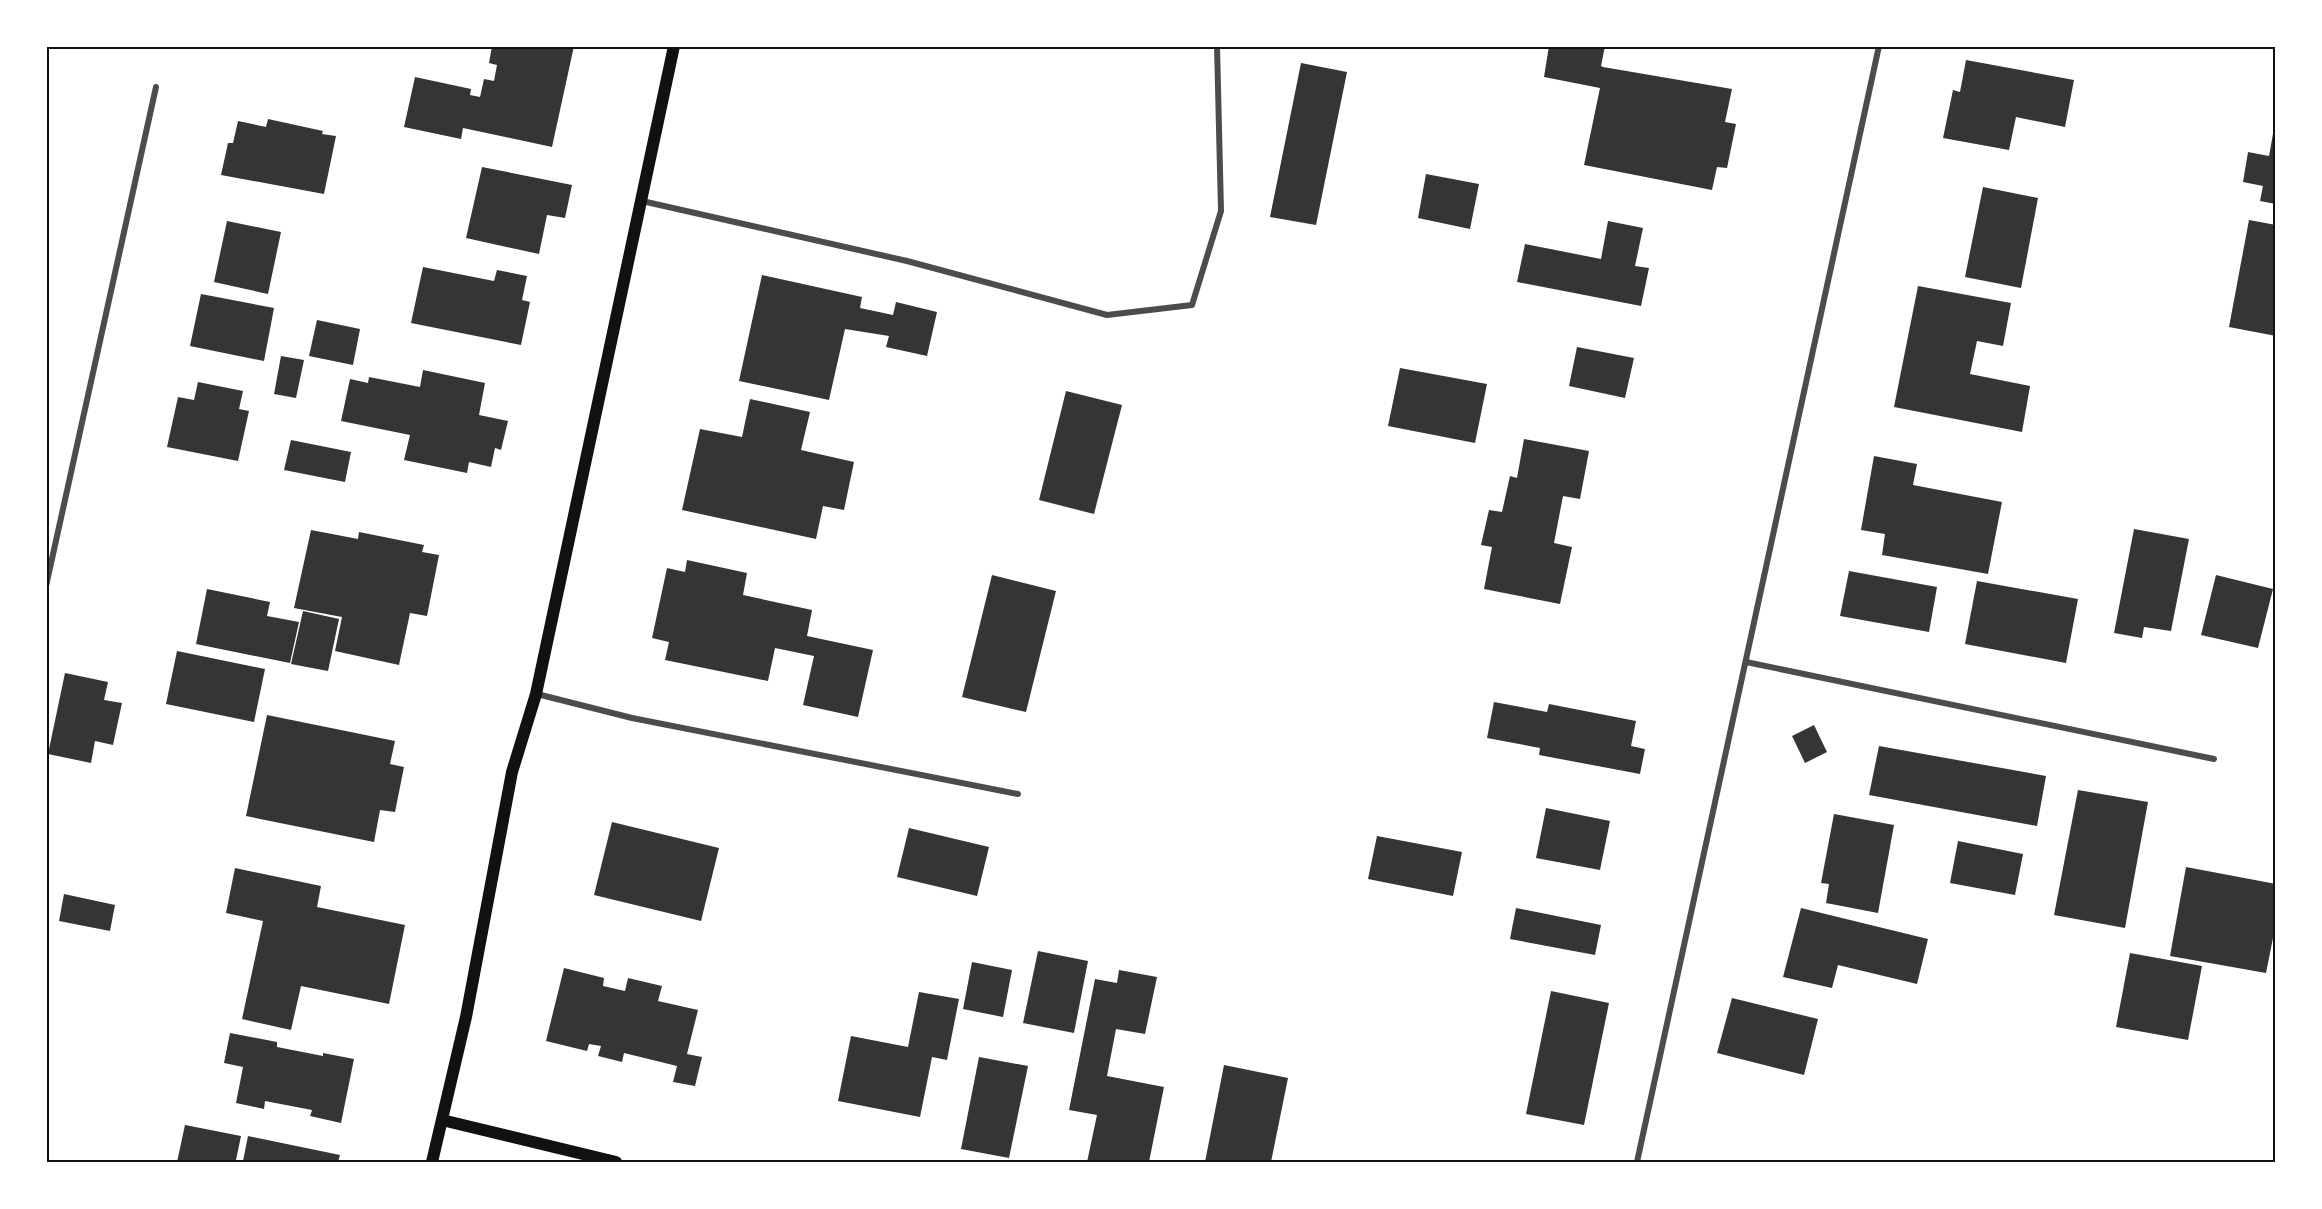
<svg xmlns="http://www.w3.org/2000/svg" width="2322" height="1209" font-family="'IBM Plex Sans',sans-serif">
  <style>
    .building { fill: #353535 }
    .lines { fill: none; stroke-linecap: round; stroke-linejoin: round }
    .minor { stroke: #4c4c4c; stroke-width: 6 }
    .secondary { stroke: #111; stroke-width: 12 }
    .neatline { fill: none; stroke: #111; stroke-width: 2 }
  </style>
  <rect width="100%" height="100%" fill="#fff"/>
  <!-- building -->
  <g class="building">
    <polygon points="492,46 574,46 552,147 463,128 461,139 404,127 415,77 471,89 470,95 480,97 484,79 494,81 497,65 489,63"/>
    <polygon points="1549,46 1605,46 1601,66 1603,67 1732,89 1725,122 1736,124 1727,168 1717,167 1712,190 1584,165 1600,88 1544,77"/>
    <polygon points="1966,60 2074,80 2065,127 2016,117 2009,150 1943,138 1953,90 1960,92"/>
    <polygon points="1301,63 1347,72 1316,225 1270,217"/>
    <polygon points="268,119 323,131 322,134 336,136 324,194 221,175 228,143 233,143 238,121 266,127"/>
    <polygon points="2274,128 2276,128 2276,204 2260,201 2263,186 2243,182 2248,152 2269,156"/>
    <polygon points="482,167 572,185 565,218 547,215 539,254 466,238"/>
    <polygon points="1426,174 1479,184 1470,229 1418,218"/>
    <polygon points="1983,187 2038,198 2021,288 1965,277"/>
    <polygon points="2249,220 2276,225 2276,336 2229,327"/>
    <polygon points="227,221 281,232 268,294 214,282"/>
    <polygon points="1608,221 1643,228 1635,266 1649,268 1641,306 1517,282 1525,244 1601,259"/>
    <polygon points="423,267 494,281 497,270 527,276 522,300 530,302 521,345 411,323"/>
    <polygon points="762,275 862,297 860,308 893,315 896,302 937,312 927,356 886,347 889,336 845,329 829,400 739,381"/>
    <polygon points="1918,286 2011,303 2003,346 1977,341 1970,374 2030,386 2022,432 1894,407"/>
    <polygon points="201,294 274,308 264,361 190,346"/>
    <polygon points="317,320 360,329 353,365 309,356"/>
    <polygon points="1577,347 1634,358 1625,398 1569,386"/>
    <polygon points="281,356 304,360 296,398 274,394"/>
    <polygon points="1400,368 1487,384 1475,443 1388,426"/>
    <polygon points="423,370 485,383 479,415 508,421 501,450 495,448 491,467 469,462 467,473 404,460 410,435 341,421 350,379 368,383 369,377 420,387"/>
    <polygon points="198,382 243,391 239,409 249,411 238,461 167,447 178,397 194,400"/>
    <polygon points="1066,391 1122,405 1094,514 1039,500"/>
    <polygon points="750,399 810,412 801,450 854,462 844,510 823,506 816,539 682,510 700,429 742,437"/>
    <polygon points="1524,439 1589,451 1580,499 1563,496 1554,543 1572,547 1560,604 1484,589 1492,547 1481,545 1489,510 1502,512 1510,476 1517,478"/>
    <polygon points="291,440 351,452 345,482 284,470"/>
    <polygon points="1874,456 1917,464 1913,485 2002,502 1988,574 1882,555 1885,534 1861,530"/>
    <polygon points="2134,529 2189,539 2171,631 2144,627 2142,638 2114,633"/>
    <polygon points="311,530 358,539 359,532 424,545 422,552 439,555 427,616 410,613 399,665 335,651 342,617 294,608"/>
    <polygon points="687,560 747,573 743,595 812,610 807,636 873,650 858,717 803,705 814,656 775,648 768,681 665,660 669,642 652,638 667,568 685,572"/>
    <polygon points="1849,571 1937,587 1929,632 1840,616"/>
    <polygon points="992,575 1056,591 1026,712 962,697"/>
    <polygon points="2216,575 2273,589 2258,648 2201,635"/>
    <polygon points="1977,581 2078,599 2066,663 1965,644"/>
    <polygon points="207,589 270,602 267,616 299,622 290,663 196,644"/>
    <polygon points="303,611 339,619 328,671 291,664"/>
    <polygon points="177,651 265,669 254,722 166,704"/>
    <polygon points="65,673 108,682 104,700 122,703 113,745 95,741 91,763 48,754"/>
    <polygon points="1494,702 1547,712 1549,704 1636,721 1631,746 1645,749 1640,774 1539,755 1540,748 1487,738"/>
    <polygon points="267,715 395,741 390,764 404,767 395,812 380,810 374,842 246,816"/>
    <polygon points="1814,725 1827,752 1805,763 1792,736"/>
    <polygon points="1879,746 2046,776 2037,826 1869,795"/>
    <polygon points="2078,790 2148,802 2125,928 2054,915"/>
    <polygon points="1546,808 1610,821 1600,870 1536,858"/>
    <polygon points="1834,814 1894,825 1878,913 1826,903 1829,884 1821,883"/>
    <polygon points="612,822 719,848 701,921 594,895"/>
    <polygon points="909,828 989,847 977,896 897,877"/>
    <polygon points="1377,836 1462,852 1453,896 1368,879"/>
    <polygon points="1958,841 2023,854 2015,895 1950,883"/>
    <polygon points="2186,867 2276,884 2276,923 2266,973 2170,956"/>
    <polygon points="235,868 321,886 317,907 405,925 389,1004 301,986 291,1030 242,1019 263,921 226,913"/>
    <polygon points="64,894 115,905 110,931 59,921"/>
    <polygon points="1516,908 1601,925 1595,955 1510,939"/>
    <polygon points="1801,908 1928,939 1917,984 1838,965 1832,988 1783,977"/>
    <polygon points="1038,951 1088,961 1074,1033 1023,1023"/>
    <polygon points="2130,953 2202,966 2188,1040 2116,1027"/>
    <polygon points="972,962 1012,970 1003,1017 963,1009"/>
    <polygon points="564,968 604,978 603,986 625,991 628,978 662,986 658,1001 698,1010 687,1054 702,1057 695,1086 673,1082 677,1066 624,1053 622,1062 598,1056 601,1046 589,1044 587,1051 546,1041"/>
    <polygon points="1119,970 1157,977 1145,1034 1116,1029 1107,1076 1164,1087 1149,1162 1087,1162 1097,1115 1069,1110 1095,979 1117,983"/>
    <polygon points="1551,991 1609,1003 1584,1125 1526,1114"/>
    <polygon points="919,992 959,999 947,1060 932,1057 920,1117 838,1101 851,1036 908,1047"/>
    <polygon points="1732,998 1818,1019 1804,1075 1717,1053"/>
    <polygon points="230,1033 277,1042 277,1047 323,1056 323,1053 354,1059 341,1123 310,1116 312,1110 265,1101 264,1109 236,1103 243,1067 224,1063"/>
    <polygon points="979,1057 1028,1066 1009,1158 961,1149"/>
    <polygon points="1224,1065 1288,1078 1271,1162 1205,1162"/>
    <polygon points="185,1125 241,1136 236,1160 243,1161 248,1136 340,1155 338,1162 177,1162"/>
  </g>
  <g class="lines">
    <!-- minor -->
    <g class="minor">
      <polyline points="642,201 907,261 1107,315 1192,305 1221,211 1217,46"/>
      <polyline points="46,586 156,87"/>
      <polyline points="1746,662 2214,759"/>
      <polyline points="537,694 632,718 1018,794"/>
      <polyline points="1637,1162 1879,46"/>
    </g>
    <!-- secondary -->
    <g class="secondary">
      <polyline points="442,1120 616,1162"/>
      <polyline points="432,1162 466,1017 512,772 536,694 674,46"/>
    </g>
  </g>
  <!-- border -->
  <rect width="2322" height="1209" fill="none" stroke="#ffffff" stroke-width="96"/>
  <rect x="48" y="48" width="2226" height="1113" class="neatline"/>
</svg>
